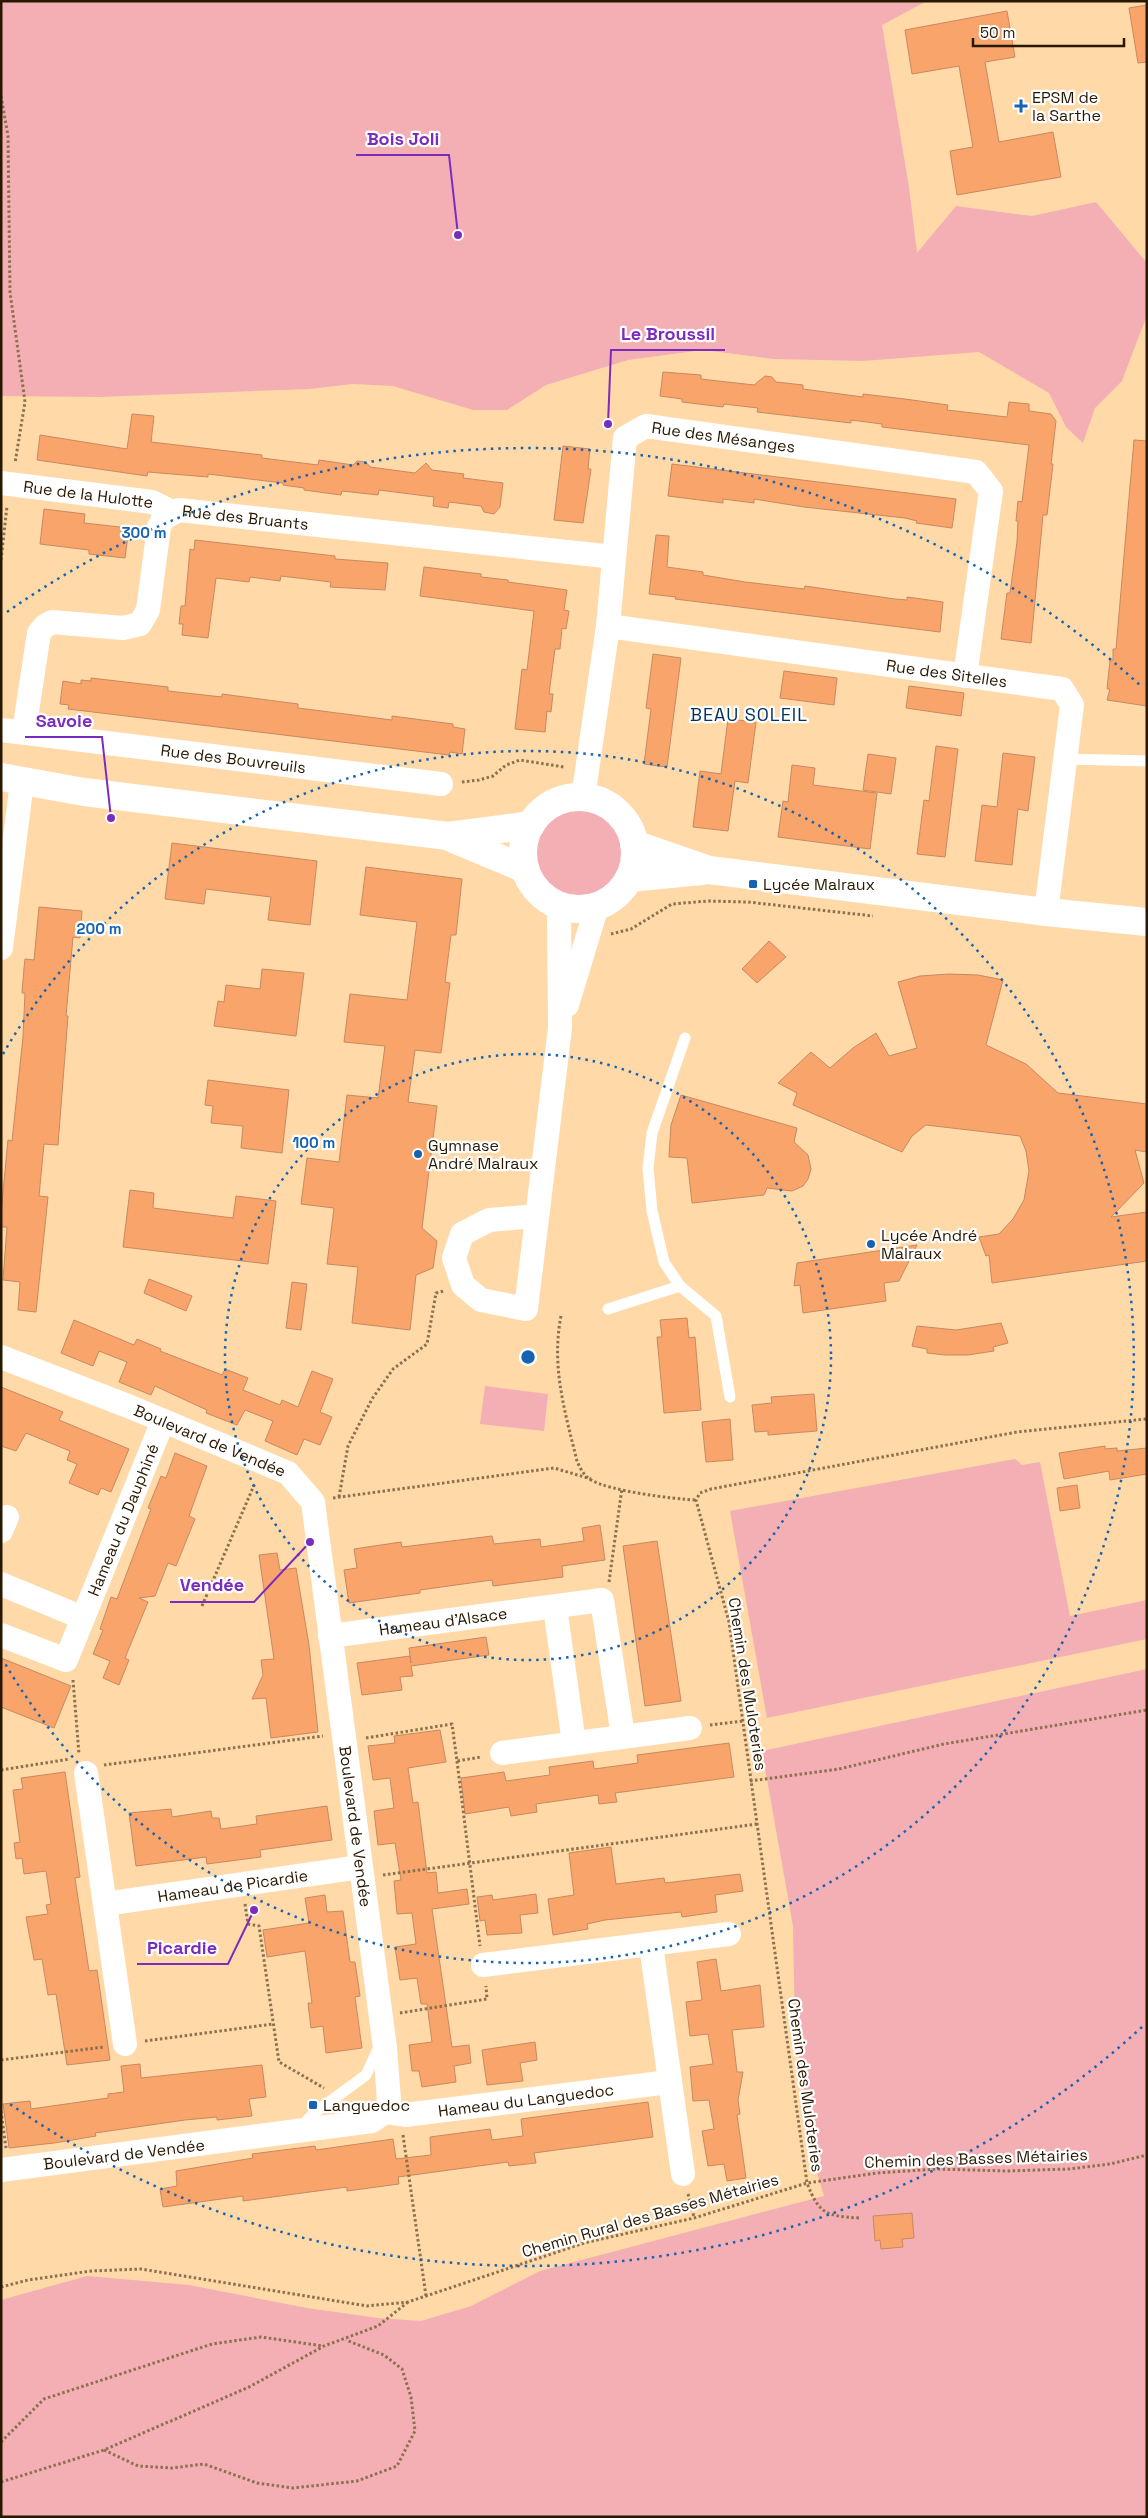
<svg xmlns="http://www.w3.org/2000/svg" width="1148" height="2518" font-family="'Space Grotesk',sans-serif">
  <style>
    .green { fill: #f3afb4 }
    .building { fill: #f9a46b; stroke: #c88960 }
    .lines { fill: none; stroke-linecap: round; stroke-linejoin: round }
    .path { stroke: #8b714d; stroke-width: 3; stroke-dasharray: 2.5 2.5; stroke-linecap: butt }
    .service { stroke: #fff; stroke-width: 11 }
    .minor { stroke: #fff; stroke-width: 24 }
    .tertiary { stroke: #fff; stroke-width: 28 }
    .ring { fill: none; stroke: #1763b2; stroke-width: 2.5; stroke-dasharray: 2.5 5 }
    .poi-dot { fill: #1763b2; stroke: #fff; stroke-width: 2 }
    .labels { text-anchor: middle; stroke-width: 4.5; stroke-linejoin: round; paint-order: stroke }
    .poi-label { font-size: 16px; fill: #291800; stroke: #fff; text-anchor: start }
    .street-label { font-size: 16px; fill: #291800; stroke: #fff }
    .neighbourhood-label { font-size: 18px; letter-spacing: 1px; fill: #023365; stroke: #fff }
    .centre { fill: #1763b2; stroke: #fff; stroke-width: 2.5 }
    .ring-label { font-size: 15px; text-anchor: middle; font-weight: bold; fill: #1763b2; stroke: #fff; stroke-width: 4.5; stroke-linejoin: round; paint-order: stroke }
    .leader { fill: none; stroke: #7b2cbf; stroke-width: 2 }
    .callout-dot { fill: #7b2cbf; stroke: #fff; stroke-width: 2 }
    .callout-label { font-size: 18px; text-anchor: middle; font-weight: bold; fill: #7b2cbf; stroke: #fff; stroke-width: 4.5; stroke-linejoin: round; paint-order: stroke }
  </style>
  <rect width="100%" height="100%" fill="#ffd9a8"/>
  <!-- green -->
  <g class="green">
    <polygon points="1,1 927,1 882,25 909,187 917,253 956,206 1032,216 1096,202 1147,263 1147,315 1122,381 1095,408 1083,443 1066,427 1049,393 979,352 863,361 773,359 703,350 628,360 546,385 507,410 473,410 393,386 353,384 309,389 100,397 1,396"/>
    <circle cx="579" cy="854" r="45"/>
    <polygon points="485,1386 548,1394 544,1431 480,1424"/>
    <polygon points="1015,1459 1022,1465 1040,1462 1070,1616 1147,1600 1147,1639 767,1718 730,1511"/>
    <polygon points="1147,1669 1147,2517 1,2517 1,2300 87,2276 189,2285 307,2308 378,2318 421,2321 471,2306 540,2271 824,2196 816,2169 795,2030 793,1926 762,1751"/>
  </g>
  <!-- building -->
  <g class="building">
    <polygon points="1147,5 1147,62 1138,63 1129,8"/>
    <polygon points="1007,11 1015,57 985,62 999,142 1053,132 1061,177 957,195 950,151 973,147 959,66 912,74 905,30"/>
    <polygon points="663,372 701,375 701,379 754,385 765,376 772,377 776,382 803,385 803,389 863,397 863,394 905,399 948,405 947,410 1007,417 1009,402 1029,404 1029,411 1051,414 1056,421 1051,464 1053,464 1047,515 1043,515 1031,643 1001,639 1007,593 1010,593 1017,542 1018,521 1016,521 1018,501 1022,502 1029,445 882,427 882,424 851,420 851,423 757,412 758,408 724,404 723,407 682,402 682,399 660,396"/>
    <polygon points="132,414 154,416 151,442 262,455 262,458 318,465 319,460 353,465 357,461 366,462 370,467 415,473 426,463 432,470 464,474 463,478 503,483 500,507 494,514 484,512 481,506 449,502 448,508 433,506 434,497 379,490 378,495 342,491 341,495 304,490 304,488 283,485 283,483 208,474 208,477 148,472 147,476 37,460 40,435 127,449"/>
    <polygon points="1134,440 1147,441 1147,706 1107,700 1110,689 1107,689 1110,660 1113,660 1113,649 1116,649"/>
    <polygon points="563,446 590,449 588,469 591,469 583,523 554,520"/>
    <polygon points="672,464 956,499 952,528 916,523 917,521 905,518 804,507 754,499 754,503 723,499 723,503 668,496"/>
    <polygon points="44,509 85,514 84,523 129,528 125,558 89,554 89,550 40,544"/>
    <polygon points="656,535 669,536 667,567 703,572 703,575 745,582 804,589 805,586 895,599 907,600 907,597 943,602 940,632 675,599 676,597 649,594"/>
    <polygon points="195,540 335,556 335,559 388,563 385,590 330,587 331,582 281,576 280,581 250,577 249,582 216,578 208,638 182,635 183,624 179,624 181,606 185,606 190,549 194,550"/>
    <polygon points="424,567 481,574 481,577 508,580 508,582 567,590 564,610 569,611 566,629 562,628 560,649 555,649 549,694 553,694 551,712 547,711 545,732 515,729 522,669 527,670 534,611 420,596"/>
    <polygon points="653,654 681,658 667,767 644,764 651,709 646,708"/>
    <polygon points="784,671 837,678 834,705 780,698"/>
    <polygon points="91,678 168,687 168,691 222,697 222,694 298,704 298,708 392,720 392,716 453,724 453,727 465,729 462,754 450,752 449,755 93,712 68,709 69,705 60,704 63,681 81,684 81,680 91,681"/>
    <polygon points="909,686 964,693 961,716 906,708"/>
    <polygon points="728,719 756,722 748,783 735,781 728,831 693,827 700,771 721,774"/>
    <polygon points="936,746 958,749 945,857 917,854 924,800 929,801"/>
    <polygon points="1003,753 1035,757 1028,811 1018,809 1012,865 975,861 982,805 997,807"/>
    <polygon points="868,754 896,758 891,794 863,790"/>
    <polygon points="792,765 815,768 813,785 877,793 870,849 778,837 783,801 788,802"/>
    <polygon points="172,843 317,861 310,925 268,920 271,897 206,889 204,904 165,899"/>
    <polygon points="366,867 462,879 456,935 451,935 445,982 450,983 441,1053 415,1050 408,1102 437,1106 422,1228 437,1241 433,1268 416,1275 410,1330 352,1323 358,1267 327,1264 334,1208 301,1204 307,1158 339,1162 347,1095 378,1098 385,1046 344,1042 350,994 407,1000 417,922 360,915"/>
    <polygon points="39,907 82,911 80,938 73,937 66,1016 68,1016 58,1145 44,1144 39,1196 48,1197 36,1312 18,1310 20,1282 3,1280 7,1227 1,1227 1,1213 8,1140 12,1141 23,1037 25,993 22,993 24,968 25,959 34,960"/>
    <polygon points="769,941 786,957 757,983 742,969"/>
    <polygon points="262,969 304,973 296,1036 214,1026 218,1001 224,1002 226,985 260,989"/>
    <polygon points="949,974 978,975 1003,980 986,1045 1026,1064 1058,1093 1147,1104 1147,1152 1135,1150 1144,1183 1111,1217 1147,1212 1147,1261 992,1283 989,1255 986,1256 979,1237 999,1234 1013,1219 1024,1200 1029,1171 1026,1151 1020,1136 926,1125 912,1136 902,1152 793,1105 797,1093 778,1083 811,1052 830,1068 853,1048 876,1033 889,1056 917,1048 898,982 920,976"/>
    <polygon points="208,1080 289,1090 282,1153 241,1148 243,1126 211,1123 213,1106 205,1105"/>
    <polygon points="681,1095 797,1128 794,1142 808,1155 811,1169 808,1179 803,1186 792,1191 767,1188 764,1195 692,1203 687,1158 669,1157 671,1125"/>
    <polygon points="130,1190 154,1193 153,1208 233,1218 236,1196 276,1201 268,1264 123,1247"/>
    <polygon points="917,1245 899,1281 884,1283 886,1301 803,1313 800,1285 794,1286 797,1263"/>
    <polygon points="149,1279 192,1296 186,1311 144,1293"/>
    <polygon points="292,1282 307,1284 301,1330 286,1328"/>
    <polygon points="687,1318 689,1338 695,1337 701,1410 664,1413 657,1337 662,1337 660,1320"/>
    <polygon points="74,1320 134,1345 137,1339 161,1349 160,1351 222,1375 225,1369 248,1378 243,1390 280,1405 282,1400 298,1407 312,1371 333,1379 320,1412 332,1417 320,1445 304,1439 297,1455 265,1441 273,1421 245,1410 237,1425 206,1413 207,1410 155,1386 151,1395 119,1382 127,1362 99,1351 93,1366 61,1353"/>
    <polygon points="1001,1323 1008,1343 993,1347 994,1351 968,1355 945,1355 927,1353 927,1349 912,1346 917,1326 956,1330"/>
    <polygon points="1,1387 63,1412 59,1420 129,1449 111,1492 101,1488 98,1495 69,1483 77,1464 67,1460 70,1451 26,1433 16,1451 1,1446"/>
    <polygon points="814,1394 817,1431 768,1435 768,1431 755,1432 752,1405 772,1403 771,1397"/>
    <polygon points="730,1419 733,1460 706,1462 702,1422"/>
    <polygon points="1105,1446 1105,1449 1117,1448 1117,1451 1147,1448 1147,1474 1110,1480 1109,1471 1064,1479 1059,1453"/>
    <polygon points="175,1453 207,1466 189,1516 195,1519 176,1566 168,1563 155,1596 139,1598 148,1602 125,1658 129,1660 119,1685 103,1678 110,1661 93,1654 103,1630 100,1629 111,1597 117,1599 151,1509 148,1508 161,1476 166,1478"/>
    <polygon points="1077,1485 1080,1508 1060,1511 1057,1488"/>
    <polygon points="600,1525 605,1560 562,1566 563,1577 493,1586 492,1580 420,1590 420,1593 349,1603 344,1570 357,1568 354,1549 401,1542 402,1547 492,1536 494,1544 540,1539 541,1547 584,1541 582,1528"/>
    <polygon points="657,1541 681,1701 645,1706 623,1546"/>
    <polygon points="277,1553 280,1570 296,1568 309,1645 318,1732 271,1738 266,1698 252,1699 263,1675 261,1660 274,1659 259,1555"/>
    <polygon points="486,1637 489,1655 411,1666 413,1676 400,1677 402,1690 362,1695 357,1663 410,1656 411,1663 409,1648"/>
    <polygon points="1,1658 71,1686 54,1728 1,1707"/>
    <polygon points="440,1730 446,1762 408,1768 413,1803 418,1802 427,1873 436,1872 438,1893 467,1889 469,1904 432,1909 452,2047 469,2045 471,2063 454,2066 456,2082 422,2087 419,2071 412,2071 409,2045 432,2042 427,2004 421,2004 417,1978 400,1980 395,1947 416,1944 412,1913 397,1914 394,1881 401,1880 395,1843 378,1845 374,1811 394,1808 390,1778 373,1780 368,1746 395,1743 394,1736"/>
    <polygon points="729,1743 734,1777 615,1793 617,1802 599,1804 598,1795 536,1804 537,1812 511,1816 509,1807 465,1814 461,1778 504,1772 506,1781 550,1775 549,1767 593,1761 594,1769 638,1763 637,1755"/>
    <polygon points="65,1772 80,1877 75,1878 89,1971 97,1970 110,2060 67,2065 56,1994 48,1995 42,1959 34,1960 26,1917 48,1914 46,1905 51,1904 46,1871 24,1874 22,1858 16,1859 14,1843 20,1842 13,1790 23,1789 21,1778"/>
    <polygon points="327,1806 332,1840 260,1850 261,1857 207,1864 206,1857 136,1866 129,1813 171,1809 172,1817 211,1811 212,1818 219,1818 221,1829 257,1824 256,1816"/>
    <polygon points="611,1847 616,1884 664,1878 665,1883 740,1874 743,1891 715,1895 717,1912 682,1917 681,1912 605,1920 587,1924 588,1929 553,1935 548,1899 574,1895 569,1853"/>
    <polygon points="536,1894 538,1913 520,1915 522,1933 487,1935 485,1920 480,1921 477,1897 492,1895 493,1900"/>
    <polygon points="325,1895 327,1912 343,1911 350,1962 355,1962 360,1996 355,1997 362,2048 326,2053 323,2026 311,2028 308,2003 312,2003 305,1951 267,1957 263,1930 309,1923 305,1898"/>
    <polygon points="716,1959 721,1991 760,1985 764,2027 732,2030 737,2072 743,2072 738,2100 740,2114 737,2115 746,2178 727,2181 724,2164 708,2166 702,2131 714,2129 709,2100 693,2101 690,2067 713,2064 708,2034 690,2036 686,2002 702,2000 697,1962"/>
    <polygon points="535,2042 537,2060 520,2063 523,2081 487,2085 482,2050"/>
    <polygon points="140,2064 141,2078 262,2065 266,2097 249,2099 252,2116 217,2120 217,2117 185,2120 95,2133 96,2136 54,2143 9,2148 3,2104 30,2101 31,2109 108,2098 108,2094 124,2092 121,2066"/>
    <polygon points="648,2102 653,2137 534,2153 536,2163 509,2166 508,2162 398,2177 399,2184 347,2191 347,2187 243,2201 243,2196 163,2207 160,2189 177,2186 176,2171 253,2158 252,2154 315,2146 316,2150 393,2139 396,2159 431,2155 430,2137 490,2129 492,2140 523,2136 521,2119"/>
    <polygon points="912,2213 914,2238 902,2239 903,2247 881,2249 880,2240 875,2241 873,2216"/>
  </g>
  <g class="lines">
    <!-- path -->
    <g class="path">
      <polyline points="1,96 8,136 10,292 25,402 15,463"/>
      <polyline points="1,560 7,506"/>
      <polyline points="462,782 479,780 493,776 506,765 520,760 564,767"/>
      <polyline points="611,934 631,929 672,904 708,901 748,902 873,916"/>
      <path d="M561 1316C551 1367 565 1412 577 1461 580 1468 584 1476 591 1480 610 1491 673 1499 696 1500"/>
      <polyline points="339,1497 348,1446 372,1399 393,1369 427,1344 436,1293 444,1291"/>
      <polyline points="333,1498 554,1468 591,1479"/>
      <polyline points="609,1582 622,1488"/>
      <polyline points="202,1606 255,1483"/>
      <polyline points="73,1680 79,1754"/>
      <polyline points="710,1725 743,1721"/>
      <polyline points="366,1738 452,1724 457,1761 481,1757"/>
      <polyline points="457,1761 480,1946"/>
      <polyline points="104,1765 323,1736"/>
      <polyline points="1,1770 70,1759"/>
      <polyline points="750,1781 839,1769 944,1744 1147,1710"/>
      <polyline points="383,1875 757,1824"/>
      <polyline points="245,1904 248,1924 259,1926 279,2062 324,2088"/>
      <polyline points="400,2013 487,1999 486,1986"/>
      <polyline points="145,2041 273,2024"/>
      <polyline points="1,2060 104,2047"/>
      <polyline points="1,2111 6,2148"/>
      <polyline points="403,2135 426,2296"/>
      <polyline points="688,2194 694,2217"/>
      <path d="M859 2218C826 2216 819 2214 807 2183L729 1622 696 1500 700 1493 711 1489 1017 1432 1147 1419"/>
      <polyline points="1,2287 28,2280 91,2271 141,2269 367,2306 408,2302 584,2243 694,2218 807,2183 877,2173 937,2169 1007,2171 1069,2169 1110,2164 1147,2155"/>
      <polyline points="1,2442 44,2399 212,2344 261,2337 323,2346"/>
      <polyline points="104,2450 138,2466 172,2468 204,2464 257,2483 293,2488 357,2481 397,2466 415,2431 411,2397 402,2369 384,2355 346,2340"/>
      <polyline points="1,2482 104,2450 249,2387 324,2346 378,2326 408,2302"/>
    </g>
    <!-- service -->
    <g class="service">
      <polyline points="1066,759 1147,761"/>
      <polyline points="685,1038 652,1133 648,1168 652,1211 664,1262 680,1286 716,1316 730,1397"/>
      <polyline points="608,1309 680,1286"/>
      <polyline points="299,2129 313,2114 366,2075 380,2045"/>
    </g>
    <!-- minor -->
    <g class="minor">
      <path id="s1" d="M1 483 152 502 172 512"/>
      <path id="s2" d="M608 626 1062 689 1072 705 1046 912"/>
      <path id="s3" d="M1 730 441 784"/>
      <path id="s4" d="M24 731 39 633 45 626 52 622 123 628 140 624 148 610 159 527 164 518 179 510 614 557"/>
      <path id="s5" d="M583 798 608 626 625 438 646 426 976 472 991 491 965 676"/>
      <polyline points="1,948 22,782"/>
      <polyline points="567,1005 597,906"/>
      <polyline points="537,1216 489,1220 462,1234 454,1258 463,1285 481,1300 526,1309 560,1028 559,906"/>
      <path id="s6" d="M1 1357 128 1406 288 1473 313 1502 385 2048 389 2100 385 2112 372 2121 1 2170"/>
      <polyline points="1,1531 7,1517"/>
      <polyline points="1,1584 83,1618"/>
      <polyline points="555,1607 574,1743"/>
      <path id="s7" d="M1 1635 66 1660 163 1421"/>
      <path id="s8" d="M330 1636 602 1600 623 1736"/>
      <polyline points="502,1753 690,1728"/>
      <polyline points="86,1773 125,2044"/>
      <path id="s9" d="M105 1904 360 1867"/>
      <polyline points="651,1945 683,2174"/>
      <polyline points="483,1965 729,1934"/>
      <path id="s10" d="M385 2112 405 2115 669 2082"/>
    </g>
    <!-- tertiary -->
    <g class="tertiary">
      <polyline points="1,777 84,792 448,836 531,825"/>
      <circle cx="579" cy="853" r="56"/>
      <polyline points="449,837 525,869"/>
      <polyline points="634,844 709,870 1046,912 1147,922"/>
      <polyline points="629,878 702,871"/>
    </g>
  </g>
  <!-- distance rings -->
  <g class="ring">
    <circle cx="528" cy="1357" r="303"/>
    <path d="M3 1054A606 606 0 1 1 3 1660"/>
    <path d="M1142 2027A909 909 0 0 1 7 2102M7 612A909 909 0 0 1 1142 687"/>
  </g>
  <!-- markers -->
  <g class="poi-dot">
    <path d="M1018.5 98.5h5v5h5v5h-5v5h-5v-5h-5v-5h5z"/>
    <rect x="748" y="879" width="10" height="10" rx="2.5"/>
    <circle cx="418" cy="1154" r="5"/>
    <circle cx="871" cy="1244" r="5"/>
    <rect x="308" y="2100" width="10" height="10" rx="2.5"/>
  </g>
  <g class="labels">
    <!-- poi labels -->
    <g class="poi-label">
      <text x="1032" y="103">EPSM de<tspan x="1032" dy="18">la Sarthe</tspan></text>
      <text x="763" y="890">Lycée Malraux</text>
      <text x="428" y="1151">Gymnase<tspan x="428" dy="18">André Malraux</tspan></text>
      <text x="881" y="1241">Lycée André<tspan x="881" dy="18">Malraux</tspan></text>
      <text x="323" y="2111">Languedoc</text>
    </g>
    <!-- street labels -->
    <g class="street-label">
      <text dy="6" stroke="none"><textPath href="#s5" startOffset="465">Rue des Mésanges</textPath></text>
      <text dy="6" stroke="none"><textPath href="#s1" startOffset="88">Rue de la Hulotte</textPath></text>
      <text dy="6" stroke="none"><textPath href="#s4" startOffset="399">Rue des Bruants</textPath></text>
      <text dy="6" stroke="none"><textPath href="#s2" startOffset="342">Rue des Sitelles</textPath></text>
      <text dy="6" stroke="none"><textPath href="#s3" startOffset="234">Rue des Bouvreuils</textPath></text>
      <text dy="6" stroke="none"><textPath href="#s6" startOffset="225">Boulevard de Vendée</textPath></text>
      <text dy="6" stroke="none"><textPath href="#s7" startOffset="221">Hameau du Dauphiné</textPath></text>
      <text dy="6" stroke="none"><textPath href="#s8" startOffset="114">Hameau d'Alsace</textPath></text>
      <text transform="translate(748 1684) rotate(81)" y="6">Chemin des Muloteries</text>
      <text dy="6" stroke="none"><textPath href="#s6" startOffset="675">Boulevard de Vendée</textPath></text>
      <text dy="6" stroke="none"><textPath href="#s9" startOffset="129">Hameau de Picardie</textPath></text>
      <text transform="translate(806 2085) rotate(82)" y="6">Chemin des Muloteries</text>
      <text dy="6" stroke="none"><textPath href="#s10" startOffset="142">Hameau du Languedoc</textPath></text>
      <text transform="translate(124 2154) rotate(-7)" y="6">Boulevard de Vendée</text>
      <text transform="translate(976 2158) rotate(-2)" y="6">Chemin des Basses Métairies</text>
      <text transform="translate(650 2215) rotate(-16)" y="6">Chemin Rural des Basses Métairies</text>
    </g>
    <!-- neighbourhood labels -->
    <g class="neighbourhood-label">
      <text x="749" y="721">BEAU SOLEIL</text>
    </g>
  </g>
  <circle cx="528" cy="1357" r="8" class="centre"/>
  <g class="ring-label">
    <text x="144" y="538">300 m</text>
    <text x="99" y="934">200 m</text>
    <text x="314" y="1148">100 m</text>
  </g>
  <!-- callouts -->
  <path class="leader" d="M458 235L449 155H356M608 424L611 350H725M111 818L102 737H25M310 1542L254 1602H170M254 1910L228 1964H137"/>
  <g class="callout-dot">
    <circle cx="458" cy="235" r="5"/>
    <circle cx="608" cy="424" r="5"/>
    <circle cx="111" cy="818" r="5"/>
    <circle cx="310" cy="1542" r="5"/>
    <circle cx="254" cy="1910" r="5"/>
  </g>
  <g class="callout-label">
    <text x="403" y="145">Bois Joli</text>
    <text x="668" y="340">Le Broussil</text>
    <text x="64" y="727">Savoie</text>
    <text x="212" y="1591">Vendée</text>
    <text x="182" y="1954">Picardie</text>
  </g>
  <!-- border -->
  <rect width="1148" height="2518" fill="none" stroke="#291800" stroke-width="5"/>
  <!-- scale -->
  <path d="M973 38v8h151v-8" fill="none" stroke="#291800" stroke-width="2.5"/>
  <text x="980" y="38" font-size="15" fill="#291800" stroke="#ffffff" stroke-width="4" paint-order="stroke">50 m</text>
</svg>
